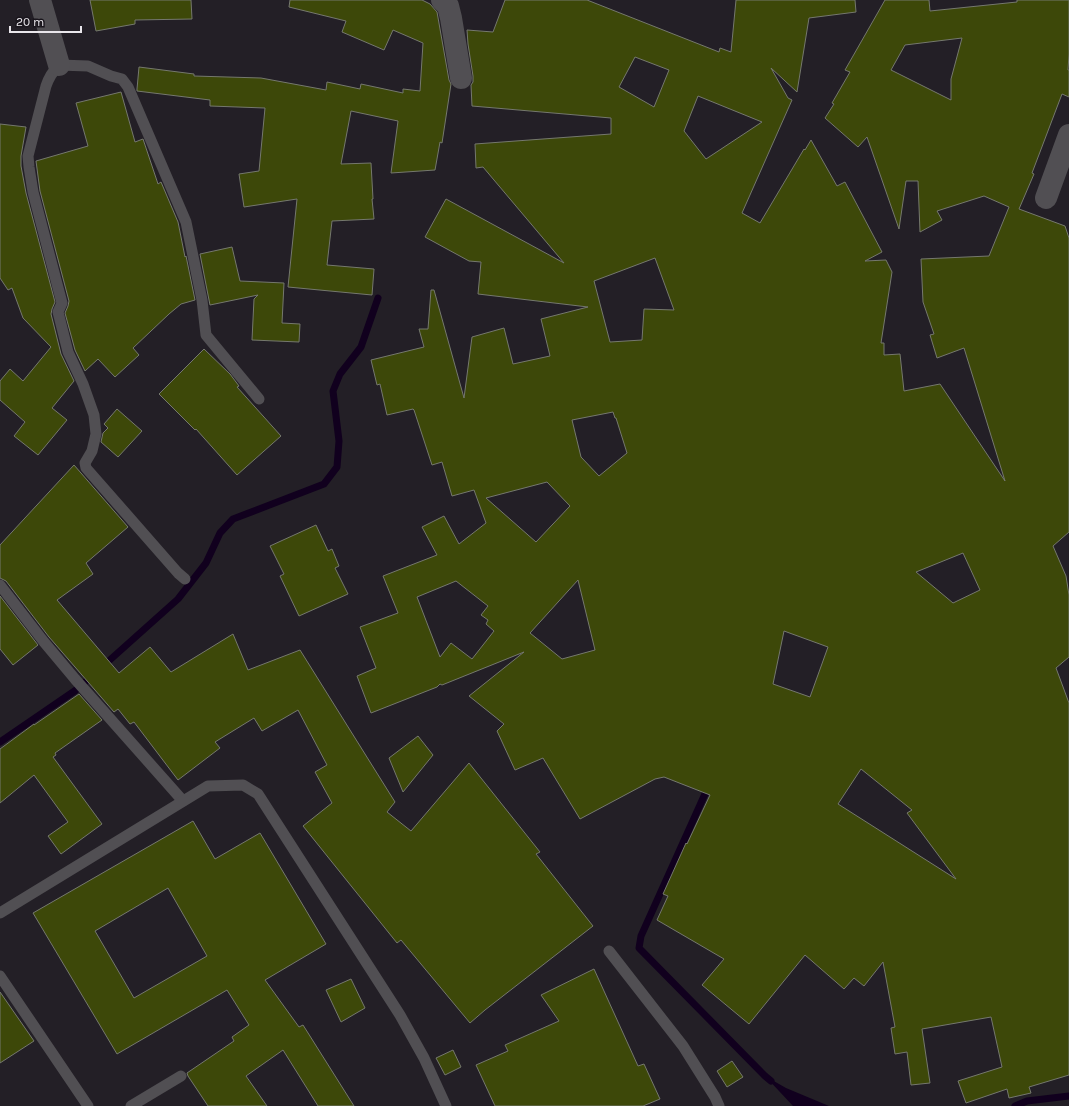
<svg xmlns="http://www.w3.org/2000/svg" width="1069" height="1106" font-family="Karla,sans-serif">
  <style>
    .water { fill: #11001e }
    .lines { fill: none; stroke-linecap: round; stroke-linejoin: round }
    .stream { stroke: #11001e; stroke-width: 7 }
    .building { fill: #3d4809; stroke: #75786e; fill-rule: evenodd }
    .service { stroke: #514f53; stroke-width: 11 }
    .minor { stroke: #514f53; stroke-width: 22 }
  </style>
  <rect width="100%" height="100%" fill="#231f26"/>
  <!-- water -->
  <polygon class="water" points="765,1076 786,1088 829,1106 793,1106"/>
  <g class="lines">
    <!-- stream -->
    <g class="stream">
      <polyline points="102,667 178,599 206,563 220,533 233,519 324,484 337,467 339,441 333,391 340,374 361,347 378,298"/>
      <polyline points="0,742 76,690 93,675"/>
      <polyline points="709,785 641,936 639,948 765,1076 771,1081"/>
      <polyline points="1015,1106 1027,1101 1069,1096"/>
    </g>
  </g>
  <!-- building -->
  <g class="building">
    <polygon points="90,0 191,0 192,19 135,20 135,24 96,31"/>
    <polygon points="290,0 422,0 430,4 437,12 449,80 451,84 442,143 440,142 435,170 391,173 398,121 351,111 341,164 371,163 373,199 372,199 374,219 332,221 327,265 374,269 372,295 288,287 297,199 244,207 239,174 259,171 265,108 210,106 210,100 137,91 137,89 139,67 194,74 194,76 261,78 326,90 327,82 360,89 361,84 403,93 403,89 420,91 423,43 393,30 384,50 342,32 346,21 289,7"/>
    <path d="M505 0H587L719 52 720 48 731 52 736 0H855L856 12 809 18 797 92 771 68 788 98 792 100 742 213 760 223 804 149 805 150 811 140 837 186 845 182 882 252 865 261 886 260 892 272 881 343H884V355L900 354 904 391 940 384 1005 481 964 348 937 358 930 335 934 334 923 302 921 259 989 256 1009 207 984 196 937 211 942 220 920 232 918 181H906L899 229 867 137 858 147 825 118 834 104 832 103 850 72 845 70 885 0H929L930 11 1017 2V0H1069V54L1068 70H1069V97L1062 94 1032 173 1034 174 1019 209 1065 226 1069 238V532L1053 546 1066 576 1069 595V657L1056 668 1069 703V1075L1029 1087 1031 1093 1009 1098 1007 1089 966 1103 958 1081 1002 1067 991 1017 922 1029 930 1083 911 1085 907 1052 895 1054 891 1028 895 1027 883 962 864 986 854 978 844 989 805 955 749 1024 702 985 724 959 657 920 668 896 663 894 686 843 687 844 710 795 664 777 655 779 580 819 543 758 515 770 497 731 504 724 469 696 524 652 442 685 440 684 437 687 371 713 357 676 376 668 360 627 398 613 383 576 437 555 422 527 444 516 459 544 486 523 474 490 452 496 442 462 432 465 414 410 413 409 387 415 380 384 377 385 371 360 424 347 419 329H428L431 290H434L464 398 472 337 504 328 513 364 550 356 541 319 588 307 478 294 481 262 469 261 425 237 446 199 564 263 483 167 476 168 475 144 611 134V118L472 106 471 85 473 82V76L468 44 467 30 493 32ZM962 38 951 79V100L891 70 905 45ZM635 57 669 70 654 107 619 87ZM698 96 762 122 706 159 684 131ZM655 258 674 310 644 309 642 340 610 342 594 281ZM613 412 615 418H616L627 453 599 476 581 457 572 420ZM547 482 570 506 536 542 486 498ZM963 553 980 590 953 603 916 572ZM578 580 595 650 562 659 530 633ZM456 581 488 606 481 615 488 620 486 624 494 631 472 659 451 643 440 657 417 597ZM784 631 828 647 810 697 773 684ZM861 769 912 810 907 813 956 879 838 804Z"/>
    <polygon points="121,92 135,142 143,139 158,184 161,182 178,222 185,257 186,256 195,300 181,304 169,314 133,348 139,355 115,377 98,359 85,371 75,350 65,313 68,306 69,301 40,191 36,161 88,146 76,103"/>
    <polygon points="0,124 26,127 21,156 21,166 26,193 55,302 52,309 51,314 61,354 74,381 52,408 67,420 38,455 14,436 25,422 0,400 0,381 10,369 23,381 51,347 23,318 12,288 8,290 0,278"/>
    <polygon points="232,247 240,281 284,283 282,323 300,324 299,342 252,340 254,299 258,295 210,305 200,254"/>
    <polygon points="204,349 230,374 239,386 237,387 281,436 237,475 196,429 195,430 159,394"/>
    <polygon points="117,409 142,431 118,457 101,442 103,433 108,428 104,424"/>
    <polygon points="74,465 128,527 86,563 93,574 57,600 119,673 150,647 171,672 233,634 248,670 300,650 395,802 387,812 411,831 469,763 540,852 536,854 593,926 485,1010 470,1023 401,940 397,943 303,826 332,803 315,772 327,765 298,710 262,731 254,718 215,742 220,748 178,780 134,722 130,724 118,709 114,712 49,637 6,581 0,578 0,545"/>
    <polygon points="316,525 328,551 332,549 339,566 335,568 348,594 299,616 280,576 284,574 270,546"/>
    <polygon points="0,596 38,645 13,665 0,649"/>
    <polygon points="79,694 102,720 55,753 56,755 53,757 102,824 61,854 48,836 68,822 34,775 0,803 0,749 34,724 34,725"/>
    <polygon points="418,736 433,755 403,792 389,758"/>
    <path d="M193 821 215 859 260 833 326 944 265 980 299 1027 303 1025 354 1106H318L283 1050 246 1076 267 1106H208L188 1076 187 1073 234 1041 232 1037 249 1025 227 990 117 1054 33 913ZM168 888 207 956 134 998 95 931Z"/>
    <polygon points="594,969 638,1066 644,1064 660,1099 643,1106 495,1106 476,1065 508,1051 505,1045 559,1021 541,995"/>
    <polygon points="351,979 365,1008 341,1022 326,990"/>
    <polygon points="0,992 34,1041 0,1063"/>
    <polygon points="453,1050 461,1067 445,1075 436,1058"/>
    <polygon points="732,1061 743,1077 727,1087 717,1071"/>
  </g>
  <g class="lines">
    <!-- service -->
    <g class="service">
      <path d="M185 579 178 573 86 468 85 463 92 451 96 434 94 415 83 384 68 352 58 312 62 303 33 192 29 167 28 156 46 86C49 77 53 71 59 65L88 66 111 76 122 79 128 87 186 222 202 300 206 335 259 399"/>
      <polyline points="0,585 44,642 75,679 183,801"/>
      <polyline points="0,913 208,786 243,785 258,794 400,1015 424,1058 446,1106"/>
      <polyline points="609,951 683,1046 715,1097 719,1106"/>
      <polyline points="0,976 88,1106"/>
      <polyline points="131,1106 181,1076"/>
    </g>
    <!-- minor -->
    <g class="minor">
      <polyline points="40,0 59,65"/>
      <polyline points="442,0 448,6 451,18 461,78"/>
      <polyline points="1046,198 1069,135"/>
    </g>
  </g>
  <!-- scale -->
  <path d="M10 26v6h71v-6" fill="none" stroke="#e9e6eb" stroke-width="2"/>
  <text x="16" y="26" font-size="12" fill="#e9e6eb" stroke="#1a161d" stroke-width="3" paint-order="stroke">20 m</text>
</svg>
